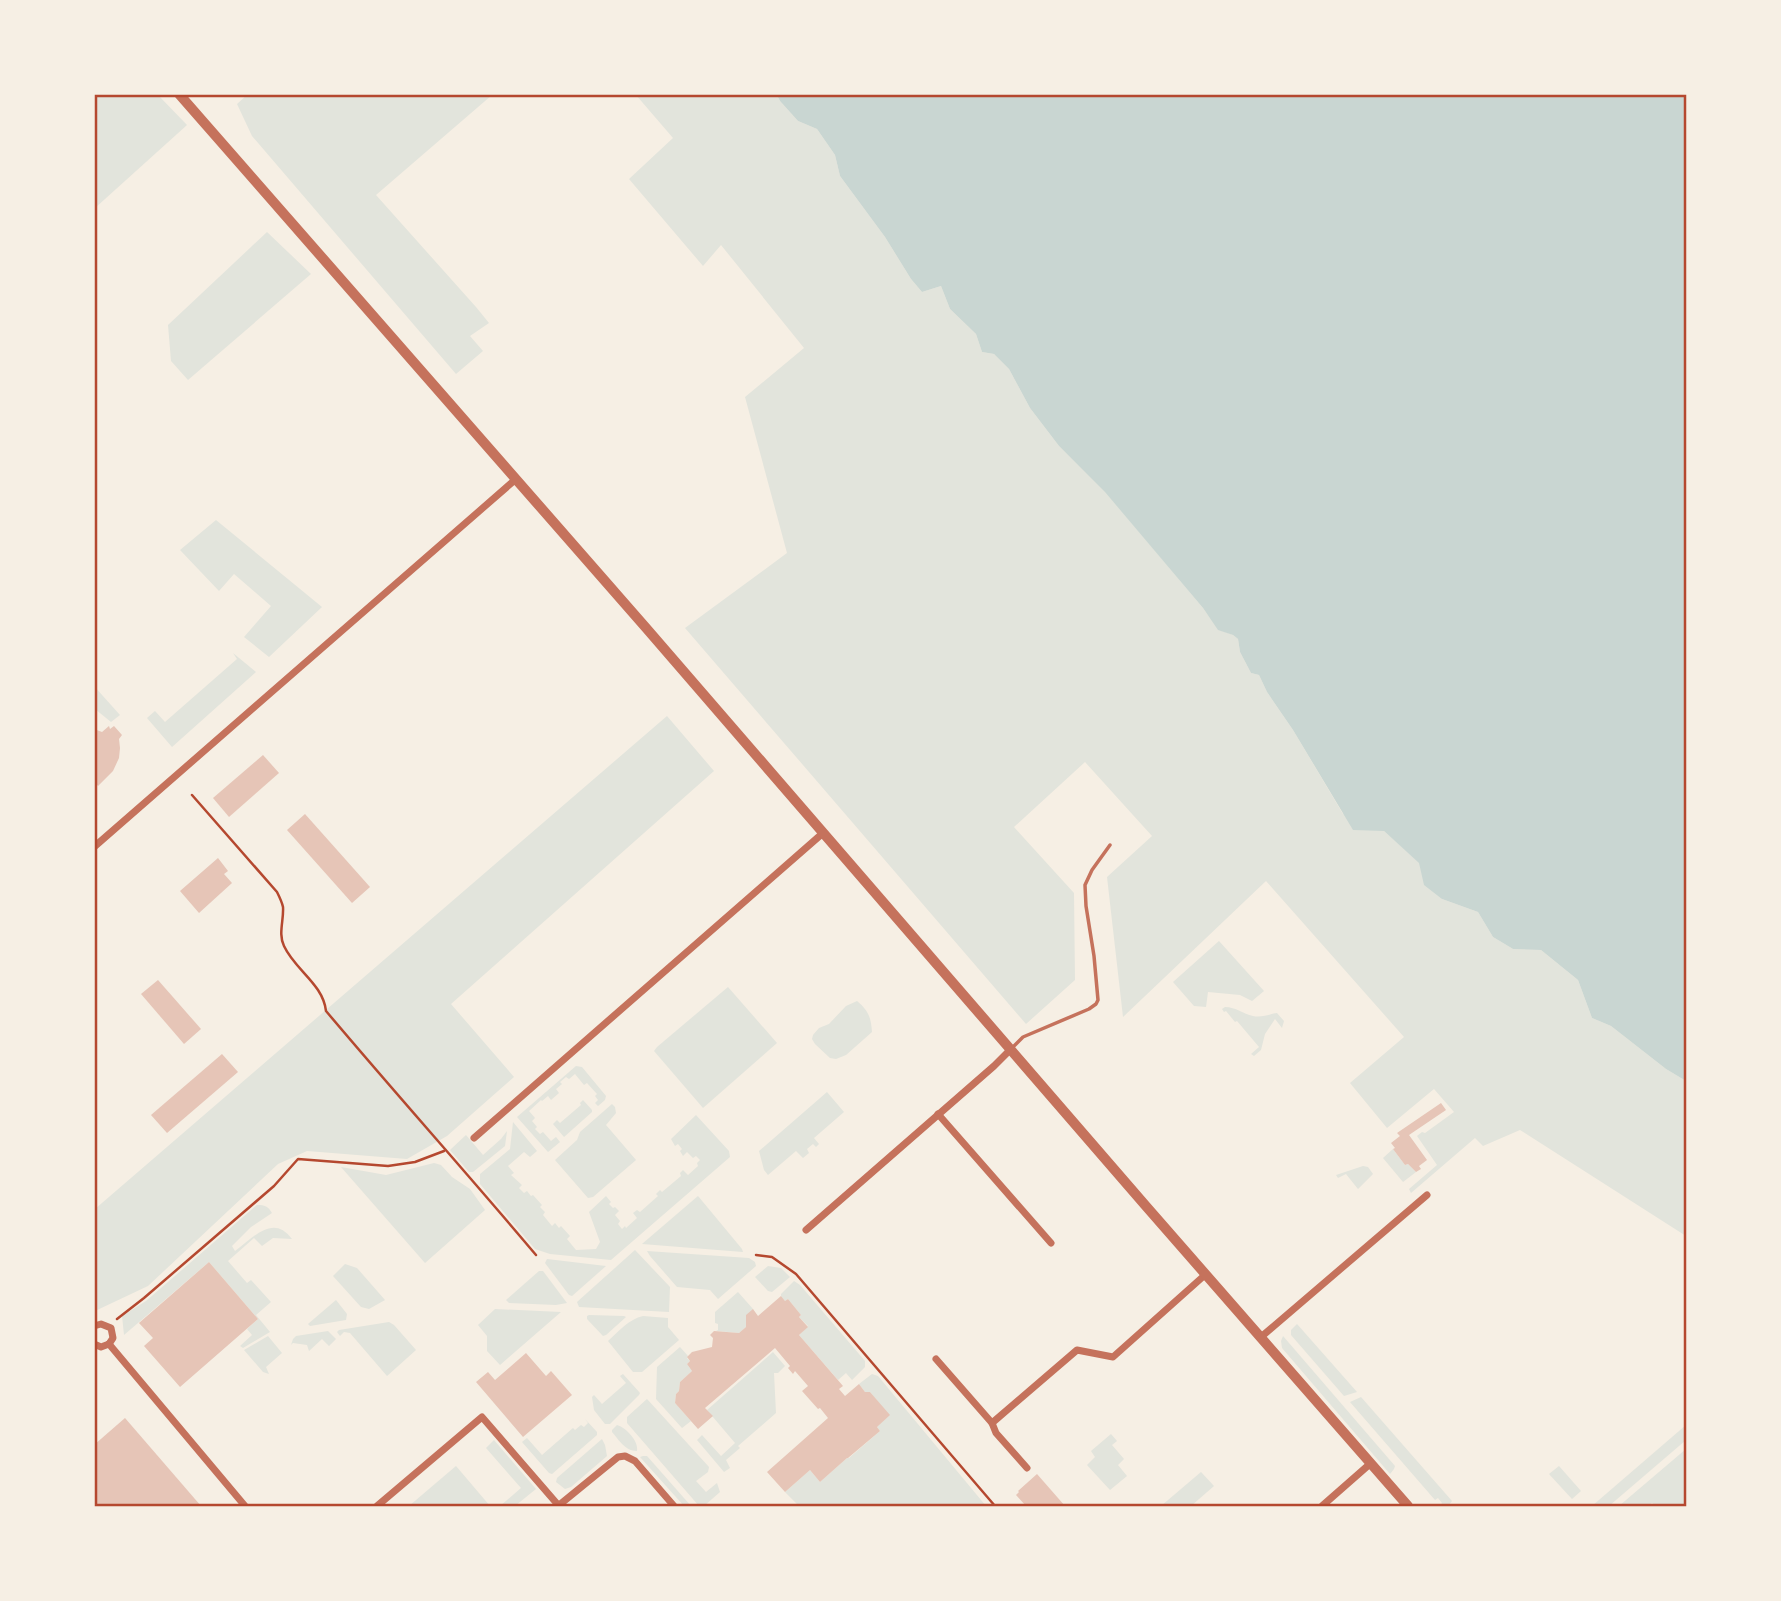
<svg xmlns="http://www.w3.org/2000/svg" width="1781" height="1601" font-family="'DejaVu Sans',sans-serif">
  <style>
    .green { fill: #e2e4dc }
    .water { fill: #c9d6d2 }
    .building { fill: #e6c5b7 }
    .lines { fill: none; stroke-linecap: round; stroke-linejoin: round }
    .path { stroke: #b5482f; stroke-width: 2.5 }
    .service { stroke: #c5725c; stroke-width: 3.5 }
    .minor { stroke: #c5725c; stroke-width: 7 }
    .tertiary { stroke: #c5725c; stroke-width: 10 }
    .neatline { fill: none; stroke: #b5482f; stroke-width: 2.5 }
  </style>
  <rect width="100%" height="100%" fill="#f6efe4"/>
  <!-- green -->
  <g class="green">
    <polygon points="95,94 158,95 187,125 95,208"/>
    <polygon points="248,94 492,95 376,195 476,307 489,323 470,336 483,351 456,374 252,136 237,104"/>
    <polygon points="636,95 777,95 780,101 798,121 817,129 835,155 840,176 885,237 911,279 922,292 941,286 950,309 976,334 982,352 994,354 1009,369 1030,408 1059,446 1105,491 1203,608 1218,629 1233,635 1238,639 1240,652 1251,673 1259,675 1267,692 1293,730 1343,814 1384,831 1420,863 1442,899 1478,912 1493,937 1513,949 1541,950 1578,980 1592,1018 1611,1026 1666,1069 1686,1081 1686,1236 1520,1130 1483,1146 1475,1138 1411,1193 1409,1189 1437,1165 1417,1136 1422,1132 1425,1133 1454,1112 1434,1089 1387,1128 1350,1083 1404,1037 1266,881 1123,1017 1107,877 1152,836 1085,762 1014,827 1074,893 1075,980 1026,1024 685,628 787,553 745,397 804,348 721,245 703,266 629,179 673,138"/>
    <polygon points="267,232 311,274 188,380 171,361 168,325"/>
    <polygon points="216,520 322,607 269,657 244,637 271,606 234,574 219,591 180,550"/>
    <polygon points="233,653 256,672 172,747 147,718 155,711 165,722 237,659"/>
    <polygon points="94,686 120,715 111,722 95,709"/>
    <polygon points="667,716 714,771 451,1004 514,1077 447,1136 407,1159 307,1151 278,1164 148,1286 95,1311 95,1209"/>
    <polygon points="1219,941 1264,991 1252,1001 1240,995 1208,992 1206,1007 1194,1006 1173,982"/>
    <polygon points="728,987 777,1043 703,1108 654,1051 657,1047"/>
    <path d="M857 1001C869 1011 871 1018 872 1032L846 1055 836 1059 830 1058 815 1044 812 1039 813 1035 819 1028 829 1024 846 1006Z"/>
    <path d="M1225 1007C1236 1007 1243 1014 1253 1016 1261 1018 1269 1014 1277 1013L1284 1021 1282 1028 1275 1019 1265 1034 1261 1050 1254 1056 1251 1054 1259 1047 1237 1021 1235 1022 1226 1011 1224 1012 1222 1009Z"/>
    <polygon points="576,1066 582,1067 606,1096 605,1100 598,1106 595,1103 598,1100 595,1096 597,1094 587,1083 584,1085 575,1074 569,1079 566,1077 560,1082 562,1084 556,1089 559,1093 551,1100 548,1096 542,1101 541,1100 529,1111 535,1118 532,1121 537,1127 535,1129 540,1134 543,1132 551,1141 556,1137 560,1142 548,1152 517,1117"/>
    <polygon points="827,1092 844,1112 814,1138 819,1144 816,1147 813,1144 807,1149 809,1153 803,1158 796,1151 768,1175 764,1170 759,1151"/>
    <polygon points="583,1100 592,1110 592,1112 564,1137 553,1124 557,1120 560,1123 581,1105 580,1103"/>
    <polygon points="612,1104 615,1107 616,1113 606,1125 636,1160 593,1197 588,1198 555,1160 577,1140 580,1132"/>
    <polygon points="696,1115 729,1151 730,1157 611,1260 550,1254 535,1249 480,1184 480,1174 510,1149 513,1122 537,1151 530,1157 524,1152 508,1166 514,1173 511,1175 522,1185 519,1188 524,1193 527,1191 531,1196 533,1195 542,1205 540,1207 545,1212 543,1215 552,1226 555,1223 559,1228 561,1226 570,1236 567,1239 576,1250 596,1249 600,1242 589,1212 606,1196 611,1202 609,1204 613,1208 615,1207 619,1211 615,1215 620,1221 618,1224 622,1229 625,1226 626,1228 637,1218 633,1213 637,1210 640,1212 658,1196 656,1194 660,1190 662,1192 681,1176 680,1173 683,1170 688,1175 698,1166 697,1163 700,1160 696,1156 693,1158 687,1152 683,1156 680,1151 682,1149 678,1144 675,1146 671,1139"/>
    <polygon points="507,1131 505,1146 473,1172 469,1172 450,1150 466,1135 483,1155 501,1139"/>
    <polygon points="1393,1149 1405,1165 1408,1164 1416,1172 1403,1182 1383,1158"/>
    <polygon points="434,1163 441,1165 452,1177 470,1189 485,1210 425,1263 341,1167 386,1175"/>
    <polygon points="1363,1166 1368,1167 1373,1174 1358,1189 1346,1174 1338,1178 1336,1175"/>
    <polygon points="698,1196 742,1249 743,1252 642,1244"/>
    <path d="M257 1205C265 1205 268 1206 272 1213L251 1227 232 1246 235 1251C253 1238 273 1213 292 1239L273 1238 262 1246 254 1238 228 1261 247 1283 251 1280 271 1302 256 1315 270 1332 243 1348 240 1346 252 1335 247 1329 258 1319 209 1262 124 1335 122 1316 146 1301Z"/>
    <polygon points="635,1250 670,1287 669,1312 579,1307 577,1302"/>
    <polygon points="647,1251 749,1258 755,1262 756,1266 718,1299 710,1290 677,1287 650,1256"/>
    <polygon points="547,1259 606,1266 572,1296 569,1295 545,1263"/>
    <polygon points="345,1264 357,1268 385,1300 369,1309 361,1307 333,1276"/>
    <polygon points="768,1266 781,1268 790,1277 772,1292 768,1291 755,1277"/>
    <polygon points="539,1271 543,1271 567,1303 556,1305 509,1303 506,1300"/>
    <polygon points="794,1281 800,1285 865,1361 865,1367 852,1380 846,1373 838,1380 799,1335 808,1326 799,1317 801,1315 788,1299 785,1301 781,1296 781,1294"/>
    <polygon points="738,1292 753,1309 746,1327 739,1333 716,1331 718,1330 718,1324 715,1323 715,1312"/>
    <polygon points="336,1300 347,1314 346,1320 310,1326 308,1324"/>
    <polygon points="495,1309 561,1312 500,1365 487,1351 487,1336 478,1325"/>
    <polygon points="589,1315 624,1316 626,1317 606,1335 603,1336 587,1319 587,1316"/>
    <path d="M643 1316 668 1318V1327L679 1340 642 1372H633L608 1341C618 1332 629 1319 643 1316Z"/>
    <polygon points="389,1322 394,1325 416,1350 387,1376 350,1333 344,1332 340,1336 337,1332 339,1330"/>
    <polygon points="1297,1324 1357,1392 1344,1396 1291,1335 1291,1330"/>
    <polygon points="328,1331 336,1339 329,1346 322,1339 309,1351 307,1345 293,1343 291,1345 293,1339 296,1336"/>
    <polygon points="268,1336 282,1353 266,1367 269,1374 263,1372 244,1350"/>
    <polygon points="1283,1336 1395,1466 1394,1469 1390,1474 1282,1348 1281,1341"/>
    <polygon points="680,1347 688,1356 687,1358 690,1361 687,1364 692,1371 680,1382 679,1391 676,1394 675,1403 691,1421 682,1428 656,1399 657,1367"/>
    <polygon points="773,1352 785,1366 778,1373 774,1373 776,1413 738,1446 740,1448 726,1460 730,1468 724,1472 697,1440 702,1435 721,1456 735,1443 707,1410"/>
    <polygon points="623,1374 640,1393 639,1395 610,1424 605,1424 594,1410 592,1397 594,1395 602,1404 626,1383 620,1376"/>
    <polygon points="872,1374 878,1376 986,1506 799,1506 785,1492 810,1470 820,1482 847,1458 849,1458 880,1431 877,1427 889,1415 870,1392 865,1392 859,1384"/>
    <polygon points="1361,1397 1452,1501 1448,1506 1440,1506 1442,1503 1438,1498 1435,1500 1350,1402"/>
    <polygon points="647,1399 709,1467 708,1472 696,1481 706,1492 717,1483 720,1492 704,1506 699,1506 627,1423 627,1417"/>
    <polygon points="585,1419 597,1432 597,1435 552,1474 549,1473 522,1442 527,1438 542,1455 573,1428 575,1430 581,1425 584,1427 588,1423"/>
    <path d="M617 1425C627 1428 639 1442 637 1451 625 1451 619 1440 612 1432V1430Z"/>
    <polygon points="1686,1425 1686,1440 1609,1506 1592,1506"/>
    <polygon points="1111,1434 1117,1441 1112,1445 1124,1459 1118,1465 1127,1476 1110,1490 1087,1465 1095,1457 1091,1451"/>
    <polygon points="602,1439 605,1445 607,1456 571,1487 565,1489 556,1482 557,1478"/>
    <polygon points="494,1440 536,1489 515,1506 500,1506 521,1488 486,1448"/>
    <polygon points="1686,1449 1686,1506 1656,1506 1652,1503 1648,1506 1619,1506"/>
    <polygon points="643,1456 647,1456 691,1506 684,1506 640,1457"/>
    <polygon points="456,1466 490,1506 409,1506"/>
    <polygon points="1559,1466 1581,1491 1572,1499 1549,1474"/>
    <polygon points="1201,1472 1214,1486 1191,1506 1161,1506"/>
  </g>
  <!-- water -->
  <polygon class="water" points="777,95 1686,95 1686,1081 1666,1069 1611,1026 1592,1018 1578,980 1541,950 1513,949 1493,937 1478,912 1442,899 1424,885 1419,863 1384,831 1353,830 1293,730 1267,692 1259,675 1251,673 1240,652 1238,639 1233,635 1218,630 1203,608 1105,492 1059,446 1030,408 1009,369 994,354 982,352 976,334 950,309 941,286 922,292 911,279 885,237 840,176 835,155 817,129 798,121 780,101"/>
  <!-- building -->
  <g class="building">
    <polygon points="109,726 110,729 114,726 122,735 119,739 120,748 119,758 113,771 98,786 94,781 94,729 102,732"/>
    <polygon points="263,755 279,773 229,817 213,798"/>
    <polygon points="305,814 370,887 352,903 287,830"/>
    <polygon points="218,858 228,871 224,874 232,883 199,913 180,891"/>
    <polygon points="158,980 201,1029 184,1044 141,994"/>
    <polygon points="222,1054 238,1072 167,1133 151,1115"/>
    <polygon points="1441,1103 1446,1110 1409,1135 1427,1160 1419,1166 1421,1169 1416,1172 1408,1164 1405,1165 1393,1149 1395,1148 1391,1143 1400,1136 1397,1133"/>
    <polygon points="209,1262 258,1319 180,1387 144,1346 153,1338 139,1323"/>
    <polygon points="781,1296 785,1301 788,1299 801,1315 799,1317 808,1327 799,1335 843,1386 839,1389 845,1396 859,1384 865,1392 870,1392 890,1415 877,1427 880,1431 848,1458 847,1458 820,1482 810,1470 785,1492 767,1472 828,1418 820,1408 818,1409 802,1391 808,1386 795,1371 793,1374 788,1368 790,1366 775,1348 705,1408 713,1416 698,1429 675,1403 676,1394 679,1391 680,1382 692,1371 687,1364 690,1361 687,1357 692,1352 712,1347 713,1338 710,1335 714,1331 739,1333 746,1327 746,1315 753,1309 758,1316"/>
    <polygon points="526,1353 546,1376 551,1371 572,1395 523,1437 476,1382 488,1372 495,1380"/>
    <polygon points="125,1418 201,1506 94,1506 94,1445"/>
    <polygon points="1037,1474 1065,1506 1026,1506 1016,1495 1019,1492 1018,1491"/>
  </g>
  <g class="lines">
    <!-- path -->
    <g class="path">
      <path d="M192 795 277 892C279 896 282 902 283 907 284 920 278 934 284 946 295 970 323 984 326 1011 395 1093 467 1173 536 1255"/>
      <polyline points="756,1255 772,1257 796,1274 995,1506"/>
      <polyline points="117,1319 144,1298 274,1186 298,1159 388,1166 415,1162 444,1151"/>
    </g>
    <!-- service -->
    <polyline class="service" points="1013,1047 1023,1037 1089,1009 1096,1004 1098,1000 1094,956 1086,906 1085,885 1092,870 1110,845"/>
    <!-- minor -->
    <g class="minor">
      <polyline points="94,847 516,479"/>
      <polyline points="938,1114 1051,1243"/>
      <polyline points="474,1138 823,833"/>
      <polyline points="806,1230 994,1066 1011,1049"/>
      <polyline points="94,1326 101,1324 111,1328 113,1338 109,1344"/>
      <polyline points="1261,1337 1427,1195"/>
      <polyline points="94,1344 101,1347 109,1344"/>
      <polyline points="109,1344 245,1506"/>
      <polyline points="936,1359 992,1423 1077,1350 1113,1357 1206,1274"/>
      <polyline points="992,1423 996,1433 1027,1468"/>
      <polyline points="377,1506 482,1417 559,1506"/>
      <polyline points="558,1506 618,1457 625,1456 635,1461 674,1506"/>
      <polyline points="1322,1506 1371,1463"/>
    </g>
    <!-- tertiary -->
    <polyline class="tertiary" points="179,94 647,629 1145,1205 1408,1506"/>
  </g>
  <!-- border -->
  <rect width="1781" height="1601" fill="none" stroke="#f6efe4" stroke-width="192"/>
  <rect x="96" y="96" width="1589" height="1409" class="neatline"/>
</svg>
